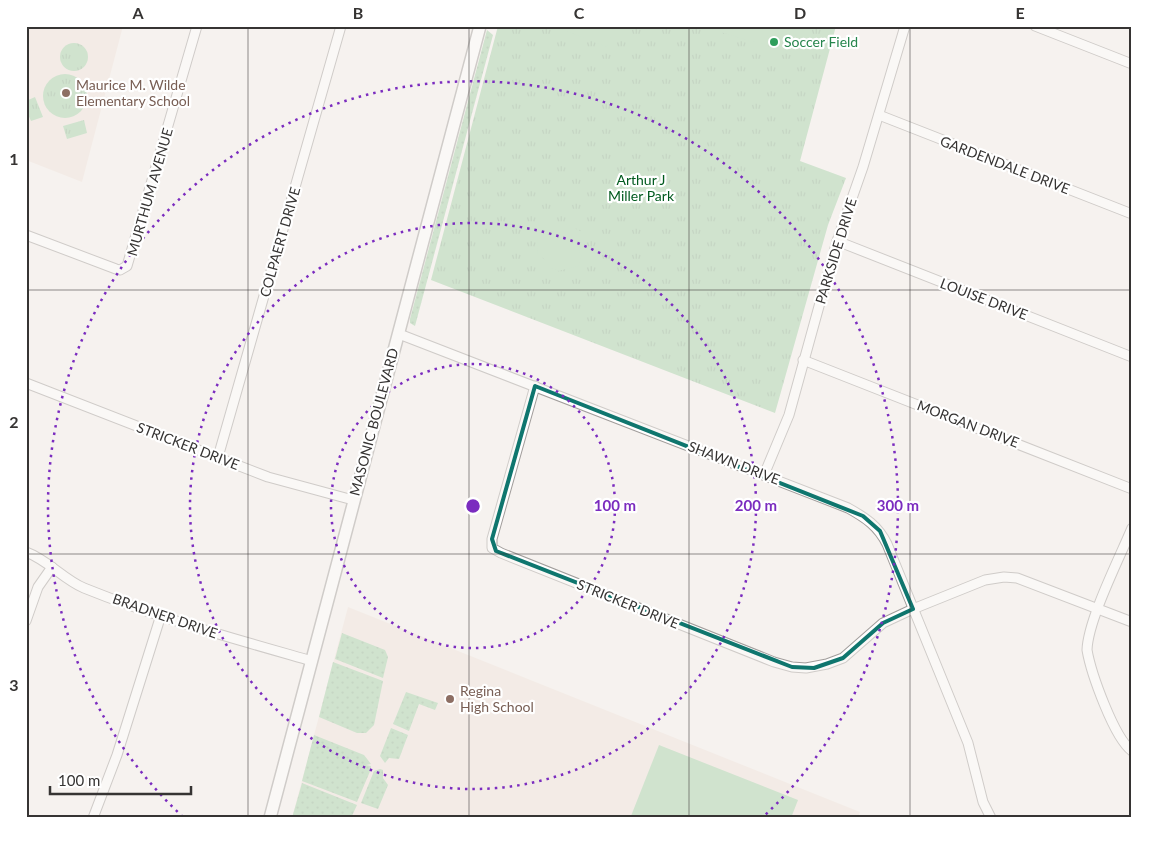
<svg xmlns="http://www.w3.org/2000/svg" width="1158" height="844" font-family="Lato,sans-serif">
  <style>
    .built { fill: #efe3dc }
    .grass { fill: url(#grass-dots) }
    .park { fill: url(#park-tufts) }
    .pitch { fill: #a2d0a7 }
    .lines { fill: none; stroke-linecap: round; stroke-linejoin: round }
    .street-casing { stroke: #a19d9b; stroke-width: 11 }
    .secondary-casing { stroke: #a19d9b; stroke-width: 14 }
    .street { stroke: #fff; stroke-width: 9 }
    .secondary { stroke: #fff; stroke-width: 11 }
    .marked { fill: none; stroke: #0f766e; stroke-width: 4; stroke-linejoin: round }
    .grid { fill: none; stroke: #363433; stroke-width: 1; stroke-opacity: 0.55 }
    .ring { fill: none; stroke: #7b2cbf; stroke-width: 2.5; stroke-dasharray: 2.5 5 }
    .leisure-dot { fill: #2e9e5b; stroke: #fff; stroke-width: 2 }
    .education-dot { fill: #8d6e63; stroke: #fff; stroke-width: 2 }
    .labels { text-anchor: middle; stroke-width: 4.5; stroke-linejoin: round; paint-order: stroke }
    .leisure-label { font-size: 14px; fill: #27864d; stroke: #fff; text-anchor: start }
    .education-label { font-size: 14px; fill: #785e54; stroke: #fff; text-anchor: start }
    .street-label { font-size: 14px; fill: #363433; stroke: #fff }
    .park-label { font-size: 14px; fill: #005a1e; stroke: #fff }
    .centre { fill: #7b2cbf; stroke: #fff; stroke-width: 2.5 }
    .ring-label { font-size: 15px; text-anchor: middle; font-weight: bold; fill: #7b2cbf; stroke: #fff; stroke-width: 4.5; stroke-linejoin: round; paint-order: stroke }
    .neatline { fill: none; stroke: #363433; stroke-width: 2 }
    .grid-label { font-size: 16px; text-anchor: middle; font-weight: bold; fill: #363433 }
  </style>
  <defs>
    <pattern id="grass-dots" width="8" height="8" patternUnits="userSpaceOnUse" patternTransform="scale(1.25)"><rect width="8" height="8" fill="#a2d0a7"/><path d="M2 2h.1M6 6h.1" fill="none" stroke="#8cb390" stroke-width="1.8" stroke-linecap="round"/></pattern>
    <pattern id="park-tufts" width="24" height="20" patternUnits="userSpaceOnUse" patternTransform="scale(1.25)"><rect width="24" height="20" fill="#a2d0a7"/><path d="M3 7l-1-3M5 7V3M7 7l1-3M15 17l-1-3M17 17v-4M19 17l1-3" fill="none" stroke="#8cb390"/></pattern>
  </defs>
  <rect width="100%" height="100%" fill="#f6f2ef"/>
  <!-- built -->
  <g class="built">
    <polygon points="26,26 123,26 82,182 26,160"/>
    <polygon points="348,607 860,812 858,818 292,818"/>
  </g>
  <!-- grass -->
  <g class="grass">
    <polygon points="487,30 493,35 415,326 410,323 410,319"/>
    <polygon points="342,633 385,650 388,657 383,678 335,659"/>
    <polygon points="333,662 383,681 374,725 366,733 357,733 319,717"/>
    <polygon points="406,692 438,703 435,710 419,704 409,731 393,724"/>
    <polygon points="391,728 408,735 399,759 389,758 385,763 380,756"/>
    <polygon points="314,735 364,755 371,764 366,765 371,766 371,769 357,802 302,781"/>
    <polygon points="380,769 383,770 383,778 388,785 378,809 361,803 374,771"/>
    <polygon points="302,783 357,805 351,818 292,818"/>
  </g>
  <!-- park -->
  <g class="park">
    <polygon points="498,26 836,26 800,161 846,178 828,225 775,413 431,280"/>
    <circle cx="74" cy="57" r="14"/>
    <circle cx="65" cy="96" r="22"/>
    <polygon points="35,97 43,117 31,121 26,110 26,101"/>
    <polygon points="84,120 87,133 67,139 63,126"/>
  </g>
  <!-- pitch -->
  <g class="pitch">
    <polygon points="568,26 615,26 607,47 566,31"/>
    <polygon points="722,26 797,26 790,52 720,32"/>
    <path d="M551 222H562L582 232V241L579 253 582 255 578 266 558 271 550 268V264L538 254C535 239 540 231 551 222Z"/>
    <polygon points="659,745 798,800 791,818 631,816"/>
  </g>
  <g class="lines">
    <!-- street casing -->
    <g class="street-casing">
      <g id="street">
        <polyline points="1035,26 1132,64"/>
        <polyline points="879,115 1132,214"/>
        <polyline points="26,235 116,269 120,270 127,266 197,26"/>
        <polyline points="837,241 1132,357"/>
        <path d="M399 334 848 508C866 518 878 526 887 544L968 743 983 802 991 818"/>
        <polyline points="803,360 1132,489"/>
        <polyline points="26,383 268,477 353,500"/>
        <polyline points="535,386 492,539 492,548 501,553 774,662 792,667 806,668 827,664 843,658 883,623 913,609 985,580 1004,577 1017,578 1132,622"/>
        <polyline points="218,457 341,26"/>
        <polyline points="764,475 789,415 837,241 863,167 905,26"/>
        <path d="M1132 528C1119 559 1088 620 1087 650 1091 673 1114 738 1132 751"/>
        <path d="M26 552C48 560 63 579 84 588 158 618 235 639 312 661"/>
        <polyline points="26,621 38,587 52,567"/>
        <polyline points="93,818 117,755 161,615"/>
      </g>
    </g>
    <!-- secondary casing -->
    <g class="secondary-casing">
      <polyline id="secondary" points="270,818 480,26"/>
    </g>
    <!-- street -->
    <use href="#street" class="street"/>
    <!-- secondary -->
    <use href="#secondary" class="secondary"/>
  </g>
  <!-- marked area -->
  <path d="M0 0H1158V844H0ZM535 386 863 516 880 531 913 609 883 623 843 658 814 668 792 667 496 551 492 539Z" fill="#f6f2ef" fill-opacity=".55" fill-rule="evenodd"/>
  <path class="marked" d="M535 386 863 516 880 531 913 609 883 623 843 658 814 668 792 667 496 551 492 539Z"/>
  <!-- grid -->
  <path class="grid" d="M248 26V818M469 26V818M689 26V818M910 26V818M26 290H1132M26 554H1132"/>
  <!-- distance rings -->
  <g class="ring">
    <circle cx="473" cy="506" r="142"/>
    <circle cx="473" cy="506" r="283"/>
    <path d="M183 817A425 425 0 1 1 763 817"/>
  </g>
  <!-- markers -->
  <circle class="leisure-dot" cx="774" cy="42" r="5"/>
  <g class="education-dot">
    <circle cx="66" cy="93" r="5"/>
    <circle cx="450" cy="699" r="5"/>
  </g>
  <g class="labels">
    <!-- leisure labels -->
    <g class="leisure-label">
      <text x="784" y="47">Soccer Field</text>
    </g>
    <!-- education labels -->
    <g class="education-label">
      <text x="76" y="90">Maurice M. Wilde<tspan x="76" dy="16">Elementary School</tspan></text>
      <text x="460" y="696">Regina<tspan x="460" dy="16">High School</tspan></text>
    </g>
    <!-- street labels -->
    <g class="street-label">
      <text transform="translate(1005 165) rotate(21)" y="5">GARDENDALE DRIVE</text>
      <text transform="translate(150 192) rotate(-74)" y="5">MURTHUM AVENUE</text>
      <text transform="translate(280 242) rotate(-74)" y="5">COLPAERT DRIVE</text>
      <text transform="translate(836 251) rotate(-73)" y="5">PARKSIDE DRIVE</text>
      <text transform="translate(984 299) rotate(21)" y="5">LOUISE DRIVE</text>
      <text transform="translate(374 422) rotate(-75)" y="5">MASONIC BOULEVARD</text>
      <text transform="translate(968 424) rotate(21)" y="5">MORGAN DRIVE</text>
      <text transform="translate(188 446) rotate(21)" y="5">STRICKER DRIVE</text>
      <text transform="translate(734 463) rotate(21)" y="5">SHAWN DRIVE</text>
      <text transform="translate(628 604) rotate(22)" y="5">STRICKER DRIVE</text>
      <text transform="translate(165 616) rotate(19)" y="5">BRADNER DRIVE</text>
    </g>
    <!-- park labels -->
    <g class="park-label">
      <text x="641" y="185">Arthur J<tspan x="641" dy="16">Miller Park</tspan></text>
    </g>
  </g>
  <circle cx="473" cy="506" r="8" class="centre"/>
  <g class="ring-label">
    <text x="615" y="511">100 m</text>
    <text x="756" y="511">200 m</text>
    <text x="898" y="511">300 m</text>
  </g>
  <!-- border -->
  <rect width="1158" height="844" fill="none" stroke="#ffffff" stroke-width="55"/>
  <!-- scale -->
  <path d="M50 786v8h141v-8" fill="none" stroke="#363433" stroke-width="2.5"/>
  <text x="58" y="786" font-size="15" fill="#363433" stroke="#ffffff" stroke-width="4" paint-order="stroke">100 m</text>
  <rect x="28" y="28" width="1102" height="788" class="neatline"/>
  <g class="grid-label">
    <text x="138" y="19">A</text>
    <text x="358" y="19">B</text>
    <text x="579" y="19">C</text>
    <text x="800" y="19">D</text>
    <text x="1020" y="19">E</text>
    <text x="14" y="165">1</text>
    <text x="14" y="428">2</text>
    <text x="14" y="691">3</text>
  </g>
</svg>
